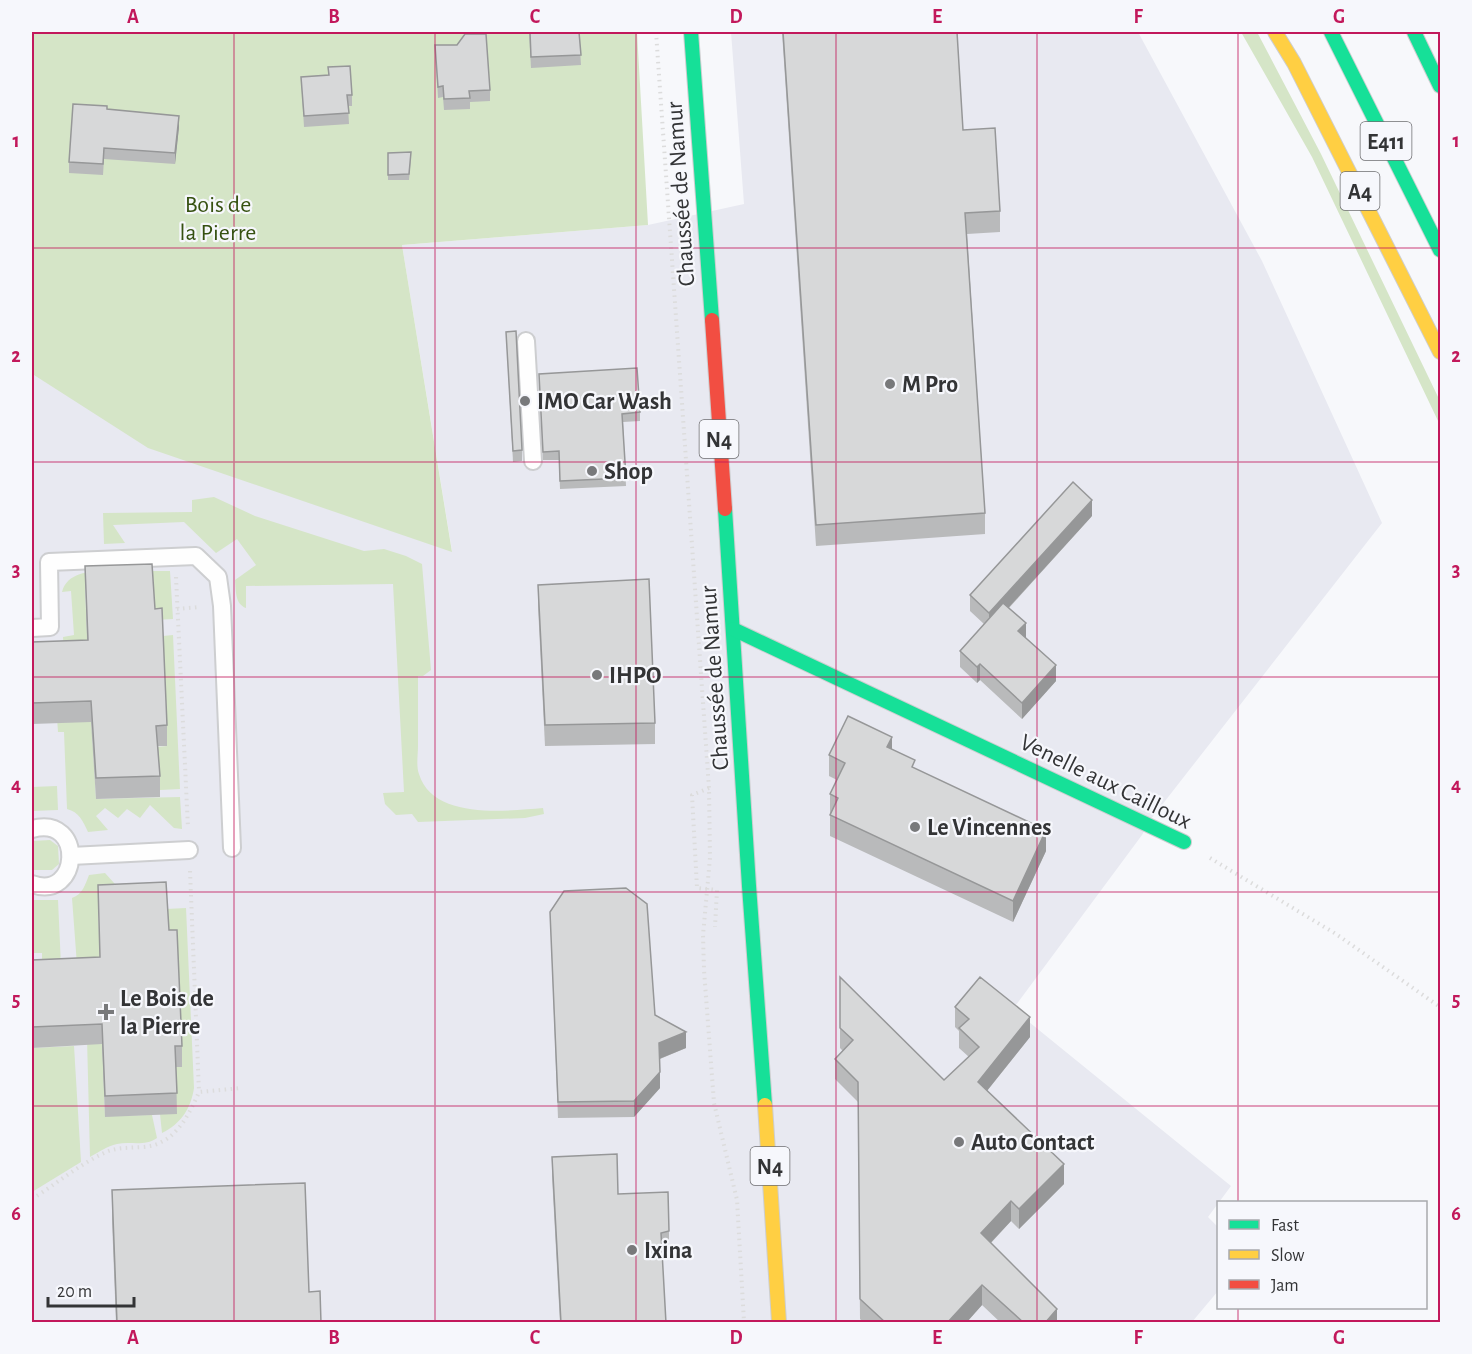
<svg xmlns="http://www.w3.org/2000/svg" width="1472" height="1354" font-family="'Alegreya Sans',sans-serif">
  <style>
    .built { fill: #e8e9f1 }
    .green { fill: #d5e5c7 }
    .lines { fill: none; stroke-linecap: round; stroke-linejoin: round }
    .lane-casing { stroke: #cdced0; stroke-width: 20 }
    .fast-casing { stroke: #cdced0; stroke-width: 16 }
    .slow-casing { stroke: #cdced0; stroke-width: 16 }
    .jam-casing { stroke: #cdced0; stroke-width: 16 }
    .path { stroke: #dcdcdc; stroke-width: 4; stroke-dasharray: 1.5 4.5; stroke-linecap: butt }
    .lane { stroke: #fefefe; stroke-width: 16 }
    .fast { stroke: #16e098; stroke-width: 14 }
    .slow { stroke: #ffcf43; stroke-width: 14 }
    .jam { stroke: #f24e42; stroke-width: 14 }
    .wall { fill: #b9babb }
    .shaded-wall { fill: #969798 }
    .building { fill: #d7d8d9; stroke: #969798; stroke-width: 1.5 }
    .grid { fill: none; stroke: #c2185b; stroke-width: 1.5; stroke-opacity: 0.55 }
    .poi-dot { fill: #78797b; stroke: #f6f7fc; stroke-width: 2 }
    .labels { text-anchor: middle; stroke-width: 4.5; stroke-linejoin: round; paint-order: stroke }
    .shield { fill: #f6f7fc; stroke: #6e6e71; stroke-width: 1.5 }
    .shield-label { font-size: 22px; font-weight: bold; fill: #333436 }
    .street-label { font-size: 24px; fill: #333436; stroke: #f6f7fc }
    .park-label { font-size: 24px; fill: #365111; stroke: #f6f7fc }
    .poi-label { font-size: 24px; font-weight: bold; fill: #333436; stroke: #f6f7fc; text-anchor: start }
    .neatline { fill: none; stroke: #c2185b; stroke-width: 2 }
    .grid-label { font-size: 20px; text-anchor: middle; font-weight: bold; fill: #c2185b }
  </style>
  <rect width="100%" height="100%" fill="#f7f8fb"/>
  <!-- built -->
  <polygon class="built" points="731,32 1138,32 1262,261 1382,523 1151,819 1142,835 1013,1009 1231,1186 1208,1217 1218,1227 1218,1291 1192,1322 32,1322 32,376 34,374 452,551 402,245 648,225 744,204"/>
  <!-- green -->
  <g class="green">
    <polygon points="32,32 637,32 648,225 402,245 452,552 148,448 34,375 32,376"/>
    <polygon points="1241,32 1257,32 1321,154 1440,401 1440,425 1312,157"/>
    <path d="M214 497 255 516 364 551 384 549 406 556 422 564 431 670 423 676H418C418 700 418 723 418 746 418 755 416 766 419 774 433 820 506 811 543 808L544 814 525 818 418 822 412 814 396 815 385 804 383 793 404 792 393 584 246 586V608C235 604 236 591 235 580L256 565 237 539 216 553 184 522 113 525 125 543 104 544 103 513 192 512V500Z"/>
    <path d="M127 571H170L173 619 155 620 85 588 88 657 64 658 63 637 74 635 71 591 62 592C69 566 105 572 127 571Z"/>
    <polygon points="173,635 180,789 160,790 156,747 167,746 163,636"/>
    <path d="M91 716 96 799 180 797 182 829 174 828 150 805 140 818 127 809 118 818 105 808 96 816 108 830 88 832C83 821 79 812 67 809L64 732H58L57 718Z"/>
    <polygon points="57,786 58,810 32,811 32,787"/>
    <polygon points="50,840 58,846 59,864 52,870 32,870 32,841"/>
    <path d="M105 873 124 894 98 907 100 964 77 965 72 898C83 894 85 885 89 875Z"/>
    <polygon points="32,900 58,900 61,966 42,967 42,953 32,953"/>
    <path d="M186 908 194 1088C191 1108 181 1124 162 1133L160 1114 175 1067H182L169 951 166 909Z"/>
    <path d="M87 1038H102L105 1116 152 1115 157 1138C144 1147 131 1141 117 1144 107 1146 99 1152 90 1157Z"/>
    <polygon points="74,1046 81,1162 32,1192 32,1048"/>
  </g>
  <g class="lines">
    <!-- lane casing -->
    <g class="lane-casing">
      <g id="lane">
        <polyline points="526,341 533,461"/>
        <polyline points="32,628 50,627 49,562 196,556 218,577 222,606 232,848"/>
        <path d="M32 829C86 814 80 902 32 884"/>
        <polyline points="71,856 189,850"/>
      </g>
    </g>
    <!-- fast casing -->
    <g class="fast-casing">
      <g id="fast">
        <polyline points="691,32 712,320"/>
        <polyline points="1331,32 1440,250"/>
        <polyline points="1414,32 1440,86"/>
        <polyline points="725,509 749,886 765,1105"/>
        <polyline points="733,629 1184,842"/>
      </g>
    </g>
    <!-- slow casing -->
    <g class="slow-casing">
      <g id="slow">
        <polyline points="1275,32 1294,63 1440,352"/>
        <polyline points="765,1105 779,1322"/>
      </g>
    </g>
    <!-- jam casing -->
    <g class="jam-casing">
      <polyline id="jam" points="712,320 725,509"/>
    </g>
    <!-- path -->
    <g class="path">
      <polyline points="656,32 709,788 710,858 703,935 704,970 714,1103 737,1200 744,1322"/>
      <polyline points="176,577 188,828"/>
      <polyline points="177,609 200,607"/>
      <polyline points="709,788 692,795 697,888 717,890 715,927"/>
      <polyline points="1210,858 1336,934 1440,1007"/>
      <polyline points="190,871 199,1092"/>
      <path d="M32 1199C56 1184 80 1164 106 1152 118 1147 130 1148 143 1147 174 1145 188 1117 199 1092L242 1088"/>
    </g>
    <!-- lane -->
    <use href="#lane" class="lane"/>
    <!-- fast -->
    <use href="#fast" class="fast"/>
    <!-- slow -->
    <use href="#slow" class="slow"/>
    <!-- jam -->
    <use href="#jam" class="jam"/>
  </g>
  <!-- wall -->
  <g class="wall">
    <polygon points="529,32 579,32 581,65 531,68"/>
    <polygon points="782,32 957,32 963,130 1000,211 1000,232 967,234 985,513 985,534 816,546"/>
    <polygon points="435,45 490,90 490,101 470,102 470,109 444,110 443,97 438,98"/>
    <polygon points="328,67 352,95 352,106 348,106 349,124 304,127 301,77 328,75"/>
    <polygon points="107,109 179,127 175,164 104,159 103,175 69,173 69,162"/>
    <polygon points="388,153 411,157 409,180 388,180"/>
    <polygon points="506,332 522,450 522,461 513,462"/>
    <polygon points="539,374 640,412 640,421 623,422 626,486 560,489 559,460 543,460"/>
    <polygon points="1092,516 1009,608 1026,638 1056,681 1022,719 980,680 977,683 960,667 960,651 984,624 970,611 970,595"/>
    <polygon points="85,566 155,609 167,725 167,746 158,746 160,776 160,797 96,799 91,722 32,724 32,642 87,640"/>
    <polygon points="538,585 655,723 655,744 545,746 538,606"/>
    <polygon points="892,749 915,769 1046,851 1013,922 830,836 830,794 837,780 829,776 829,755"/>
    <polygon points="98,885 169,930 182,1046 182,1067 176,1067 177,1114 105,1117 102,1044 32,1048 32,960 100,957"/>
    <polygon points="550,912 655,1015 686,1048 660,1059 660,1088 634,1117 558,1118"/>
    <polygon points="840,977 944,1080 969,1057 959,1048 959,1031 955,1027 955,1007 1030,1037 987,1091 1064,1184 1019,1229 1011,1221 991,1243 1057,1323 1001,1323 982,1305 966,1323 864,1323 860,1319 858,1102 835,1079 835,1059 843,1051 840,1048"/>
    <polygon points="552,1157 618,1194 669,1231 669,1251 662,1252 666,1323 560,1323 552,1176"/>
    <polygon points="112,1190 309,1292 321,1323 116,1323 112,1220"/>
  </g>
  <!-- shaded-wall -->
  <g class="shaded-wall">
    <polygon points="179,116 179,127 175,164 175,153"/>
    <polygon points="1092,500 1092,516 989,629 989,613"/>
    <polygon points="1026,623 1026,639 1018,631"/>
    <polygon points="980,664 980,680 977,683 977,667"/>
    <polygon points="1056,665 1056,681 1022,719 1022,703"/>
    <polygon points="892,737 892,758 887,747"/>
    <polygon points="1046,830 1046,851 1013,922 1013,901"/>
    <polygon points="1030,1017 1030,1037 978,1102 978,1082"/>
    <polygon points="686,1032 686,1048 659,1059 659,1043"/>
    <polygon points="660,1072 660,1088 634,1117 634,1101"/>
    <polygon points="1064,1164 1064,1184 1019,1229 1019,1209"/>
    <polygon points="1011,1201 1011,1221 981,1253 981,1233"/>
    <polygon points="982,1285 982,1305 966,1323 947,1323"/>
    <polygon points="1057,1309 1057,1323 1045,1323"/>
  </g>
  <!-- building -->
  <g class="building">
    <polygon points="530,32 579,32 581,55 531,57"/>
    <polygon points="783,32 957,32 963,130 995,128 1000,211 965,213 985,513 816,525"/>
    <polygon points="465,34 486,34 490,90 469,91 470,98 444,99 443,86 438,87 435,45 457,45"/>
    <polygon points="350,66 352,95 347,95 349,113 304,116 301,77 329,75 328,67"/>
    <polygon points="73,104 107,106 107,109 179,116 175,153 104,148 103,164 69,162"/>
    <polygon points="411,152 409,174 388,175 388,153"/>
    <polygon points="516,331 522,450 513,451 506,332"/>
    <polygon points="637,368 640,412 622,414 626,478 560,481 559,451 543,452 539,374"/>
    <polygon points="1073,482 1092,500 989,613 970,595"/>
    <polygon points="152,564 155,609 162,608 167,725 156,726 160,776 96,778 91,701 32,703 32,642 88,640 85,566"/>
    <polygon points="649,579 655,723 545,725 538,585"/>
    <polygon points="1003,603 1026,623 1018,631 1056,665 1022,703 980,664 977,667 960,651"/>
    <polygon points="848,716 892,737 887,747 915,760 912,767 1046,830 1013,901 830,815 838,798 830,794 845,763 829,755"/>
    <polygon points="166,882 169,930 177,930 182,1046 175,1046 177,1093 105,1096 102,1024 32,1027 32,960 100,957 98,885"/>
    <polygon points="626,888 647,904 655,1015 686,1032 659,1043 660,1072 634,1101 558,1102 550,912 564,891"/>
    <polygon points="840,977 944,1080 979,1047 959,1028 969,1019 955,1007 980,977 1030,1017 978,1082 1064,1164 1019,1209 1011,1201 981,1233 1057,1309 1045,1323 1024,1323 982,1285 947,1323 886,1323 860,1299 858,1082 835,1059 853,1040 840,1028"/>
    <polygon points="617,1154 618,1194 668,1192 669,1231 661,1233 666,1323 561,1323 552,1157"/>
    <polygon points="305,1183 309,1292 320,1291 321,1323 117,1323 112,1190"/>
  </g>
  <!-- grid -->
  <path class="grid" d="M234 32V1322M435 32V1322M636 32V1322M836 32V1322M1037 32V1322M1238 32V1202M32 248H1440M32 462H1440M32 677H1440M32 892H1440M32 1106H1440M1238 1308V1322"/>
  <!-- markers -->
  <g class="poi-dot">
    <circle cx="890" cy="384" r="6"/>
    <circle cx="525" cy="401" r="6"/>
    <circle cx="592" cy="471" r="6"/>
    <circle cx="597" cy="675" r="6"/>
    <circle cx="915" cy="827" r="6"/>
    <path d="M103 1003h6v6h6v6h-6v6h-6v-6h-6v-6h6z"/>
    <circle cx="959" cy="1142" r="6"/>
    <circle cx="632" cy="1250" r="6"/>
  </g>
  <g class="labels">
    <!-- shield labels -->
    <g class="shield">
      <rect x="1360.5" y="122" width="51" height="38" rx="4.5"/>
      <rect x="1340.5" y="172" width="39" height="38" rx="4.5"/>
      <rect x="699.5" y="420" width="39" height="38" rx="4.5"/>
      <rect x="750.5" y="1147" width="39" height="38" rx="4.5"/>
    </g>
    <g class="shield-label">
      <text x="1386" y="149">E411</text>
      <text x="1360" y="199">A4</text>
      <text x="719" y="447">N4</text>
      <text x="770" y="1174">N4</text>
    </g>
    <!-- street labels -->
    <g class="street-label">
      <text transform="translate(680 194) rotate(-94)" y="8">Chaussée de Namur</text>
      <text transform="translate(714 678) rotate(-94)" y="8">Chaussée de Namur</text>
      <text transform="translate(1106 781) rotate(26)" y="8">Venelle aux Cailloux</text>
    </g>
    <!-- park labels -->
    <g class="park-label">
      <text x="218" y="212">Bois de<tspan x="218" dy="28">la Pierre</tspan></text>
    </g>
    <!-- poi labels -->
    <g class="poi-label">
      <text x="902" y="392">M Pro</text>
      <text x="537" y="409">IMO Car Wash</text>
      <text x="604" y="479">Shop</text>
      <text x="609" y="683">IHPO</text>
      <text x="927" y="835">Le Vincennes</text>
      <text x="120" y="1006">Le Bois de<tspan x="120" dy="28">la Pierre</tspan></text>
      <text x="971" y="1150">Auto Contact</text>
      <text x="644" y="1258">Ixina</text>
    </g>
  </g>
  <!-- border -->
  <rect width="1472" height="1354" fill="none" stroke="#f6f7fc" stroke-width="66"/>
  <!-- legend -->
  <rect x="1217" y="1201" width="210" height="108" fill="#f6f7fc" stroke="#a8a9ad" stroke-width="1.5"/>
  <rect x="1229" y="1220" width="30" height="9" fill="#16e098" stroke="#a8a9ad" stroke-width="1.5"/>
  <text x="1271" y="1231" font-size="18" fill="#333436">Fast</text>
  <rect x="1229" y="1250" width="30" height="9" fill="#ffcf43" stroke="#a8a9ad" stroke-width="1.5"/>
  <text x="1271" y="1261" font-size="18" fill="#333436">Slow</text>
  <rect x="1229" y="1280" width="30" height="9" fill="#f24e42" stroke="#a8a9ad" stroke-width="1.5"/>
  <text x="1271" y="1291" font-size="18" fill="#333436">Jam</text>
  <!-- scale -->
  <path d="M48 1297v9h86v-9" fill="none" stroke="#333436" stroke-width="3"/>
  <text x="57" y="1297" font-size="18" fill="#333436" stroke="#f6f7fc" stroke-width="4.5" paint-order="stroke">20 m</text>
  <rect x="33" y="33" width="1406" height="1288" class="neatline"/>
  <g class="grid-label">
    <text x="133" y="23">A</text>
    <text x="334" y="23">B</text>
    <text x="535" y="23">C</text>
    <text x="736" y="23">D</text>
    <text x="937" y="23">E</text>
    <text x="1138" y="23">F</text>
    <text x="1339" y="23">G</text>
    <text x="16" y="147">1</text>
    <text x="1456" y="147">1</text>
    <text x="16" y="362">2</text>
    <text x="1456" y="362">2</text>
    <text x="16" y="576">3</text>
    <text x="1456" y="576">3</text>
    <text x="16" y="791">4</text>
    <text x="1456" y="791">4</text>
    <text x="16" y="1006">5</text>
    <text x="1456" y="1006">5</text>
    <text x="16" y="1220">6</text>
    <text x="1456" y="1220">6</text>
    <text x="133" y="1344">A</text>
    <text x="334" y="1344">B</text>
    <text x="535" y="1344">C</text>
    <text x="736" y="1344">D</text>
    <text x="937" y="1344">E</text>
    <text x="1138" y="1344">F</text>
    <text x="1339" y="1344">G</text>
  </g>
</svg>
